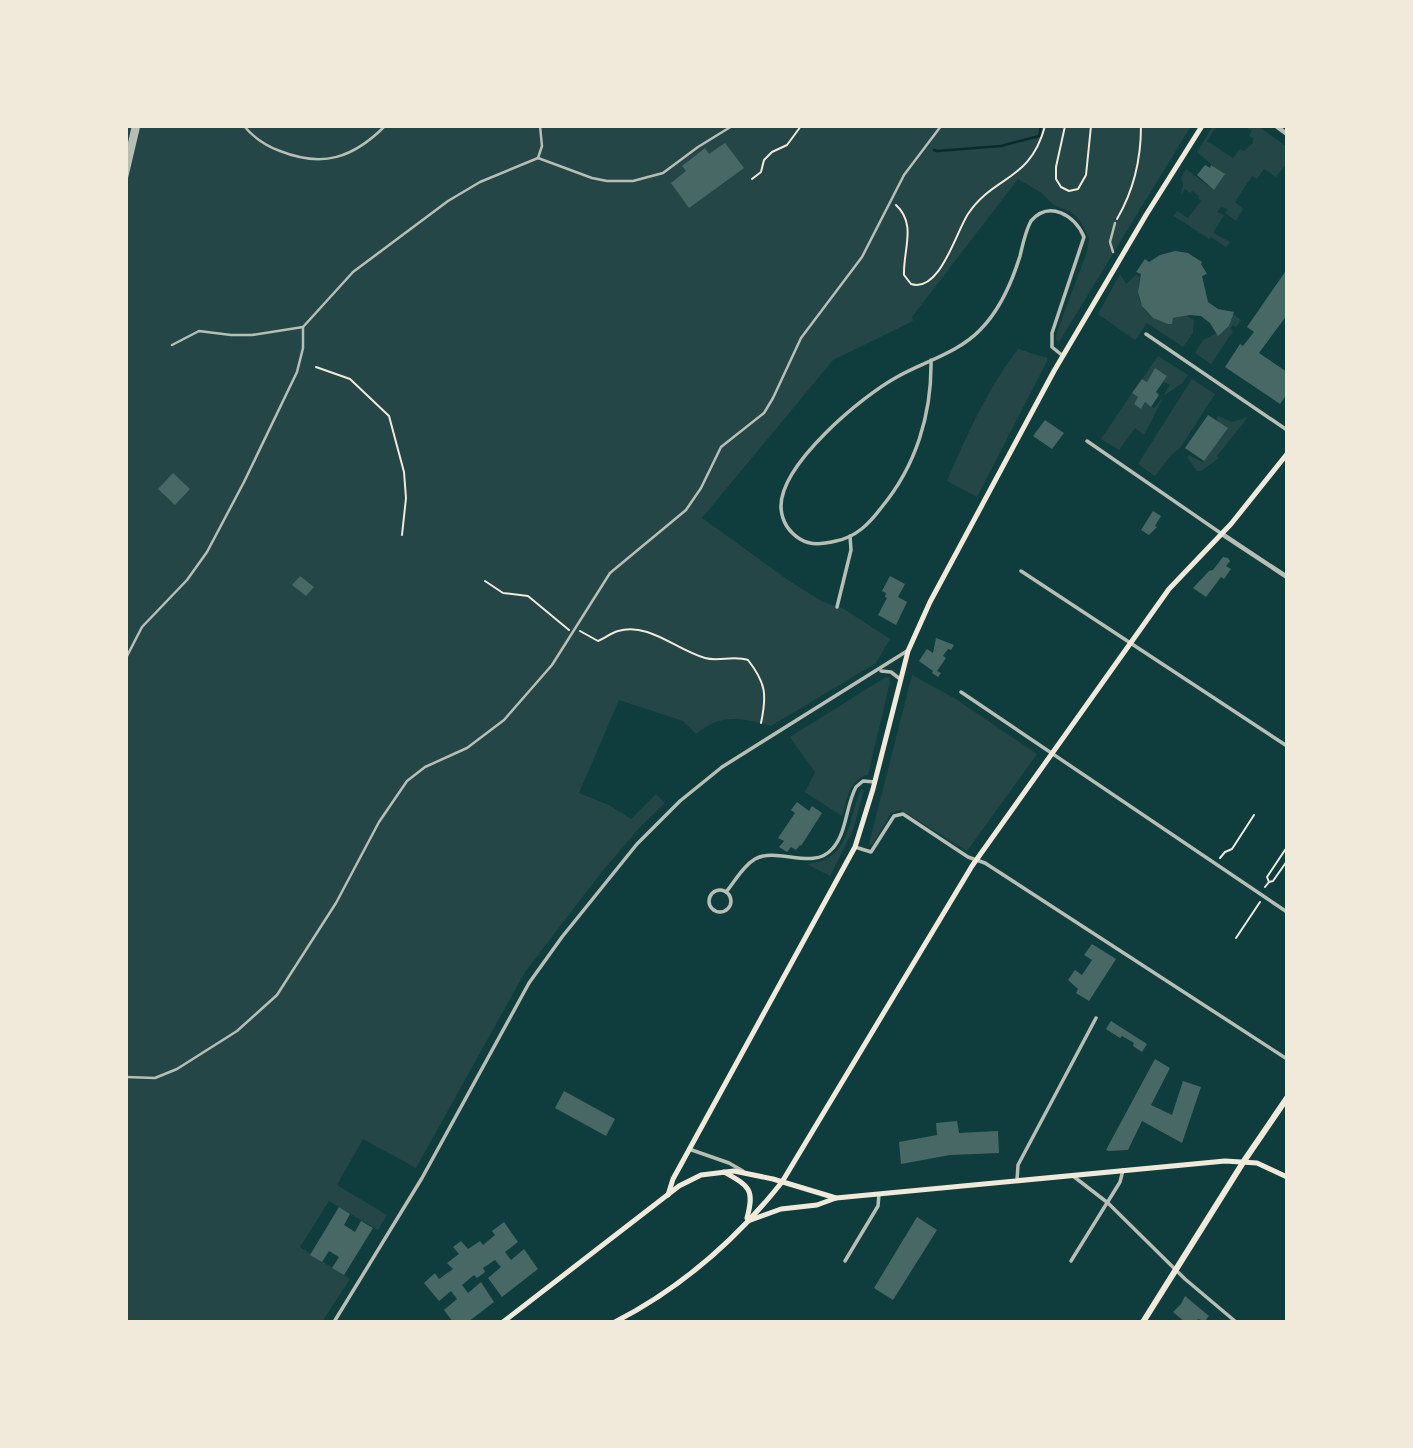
<svg xmlns="http://www.w3.org/2000/svg" width="1413" height="1448" font-family="Poppins,sans-serif">
  <style>
    .green { fill: #244646 }
    .lines { fill: none; stroke-linecap: round; stroke-linejoin: round }
    .stream { stroke: #0a2a2b; stroke-width: 2.5 }
    .building { fill: #486865 }
    .path { stroke: #f1e9da; stroke-width: 2 }
    .pedestrian { stroke: #b8beb3; stroke-width: 2.5 }
    .minor { stroke: #b8beb3; stroke-width: 3.5 }
    .tertiary { stroke: #b8beb3; stroke-width: 4.5 }
    .secondary { stroke: #f1e9da; stroke-width: 5 }
    .primary { stroke: #f1e9da; stroke-width: 6 }
  </style>
  <rect width="100%" height="100%" fill="#0f3d3e"/>
  <!-- green -->
  <g class="green">
    <path d="M126 126H1191L1059 342 1056 339 1057 332 1087 252 1089 238 1079 219 1071 212 1054 205 1040 192 1018 179 912 317 913 321 833 360 702 518 791 582 823 602 844 609 890 639 876 663 771 726C743 718 721 713 696 734L683 721 619 700 579 793 609 805 631 819 656 794 665 803 640 827 600 874 525 972 416 1168 363 1139 337 1185 387 1215 378 1230 329 1201 300 1247 350 1279 322 1322H126Z"/>
    <polygon points="1213,126 1217,126 1207,141 1233,158 1240,149 1244,151 1253,143 1253,138 1249,136 1252,131 1244,126 1258,126 1287,147 1287,163 1276,177 1264,169 1257,179 1252,176 1235,202 1243,209 1236,221 1225,213 1228,209 1221,207 1217,212 1224,215 1213,233 1230,242 1226,247 1211,237 1209,239 1174,216 1177,211 1188,218 1201,201 1198,198 1199,196 1192,191 1190,193 1185,189 1181,195 1183,185 1181,178 1186,169 1214,190 1224,175 1197,152"/>
    <path d="M1120 274 1126 284 1136 275 1140 277C1133 301 1147 321 1172 324L1173 318 1187 316 1194 320 1193 333 1183 347 1147 323 1135 340 1098 314Z"/>
    <polygon points="1233,314 1241,320 1236,327 1233,325 1230,329 1233,331 1211,364 1195,353 1203,340 1224,329"/>
    <path d="M1018 349 1047 358V361L977 497 947 481C967 434 987 390 1018 349Z"/>
    <polygon points="1158,356 1188,375 1182,383 1165,395 1164,394 1170,385 1163,382 1167,376 1155,368 1147,382 1142,379"/>
    <polygon points="1192,379 1215,394 1180,448 1171,455 1155,476 1138,464"/>
    <polygon points="1132,393 1138,397 1134,404 1141,409 1145,402 1154,408 1163,398 1144,435 1135,428 1119,450 1101,439"/>
    <polygon points="1218,416 1232,422 1248,417 1217,456 1219,458 1201,471 1197,471 1187,457 1189,455 1202,462 1204,461"/>
    <polygon points="912,675 954,698 1037,754 967,851 901,810 891,813 872,845 869,844"/>
    <path d="M886 677 889 678 890 682 868 775C849 778 847 801 842 816L805 792 815 772 790 737Z"/>
    <path d="M861 789 864 790 853 830 830 876 807 864C851 860 847 822 861 789Z"/>
  </g>
  <g class="lines">
    <!-- stream -->
    <polyline class="stream" points="934,150 937,151 1001,146 1039,136 1041,126"/>
  </g>
  <!-- building -->
  <g class="building">
    <polygon points="725,143 744,168 689,208 671,183 686,171 682,166 705,148 709,154"/>
    <polygon points="1205,165 1210,168 1211,165 1225,174 1214,190 1197,175"/>
    <polygon points="1175,251 1188,253 1202,262 1201,264 1207,274 1202,276 1208,302 1218,309 1234,312 1229,326 1218,336 1210,323 1201,316 1190,315 1173,318 1172,324 1168,324 1153,318 1142,306 1138,292 1141,274 1136,272 1145,259 1149,262 1160,255"/>
    <polygon points="1285,272 1287,273 1287,315 1259,353 1287,372 1287,394 1280,404 1225,367 1240,344 1243,346 1254,332 1247,327"/>
    <polygon points="1155,368 1167,376 1156,392 1159,395 1151,407 1145,402 1141,409 1134,404 1138,397 1132,393 1142,379 1147,382"/>
    <polygon points="1208,415 1228,428 1204,461 1185,448"/>
    <polygon points="1045,420 1064,433 1052,449 1033,436"/>
    <polygon points="173,473 190,489 175,505 158,489"/>
    <polygon points="1153,511 1161,516 1155,526 1157,527 1149,535 1141,530"/>
    <polygon points="1223,557 1228,558 1230,561 1226,566 1231,569 1224,579 1221,577 1206,597 1193,588 1209,571 1213,570"/>
    <polygon points="300,576 314,587 306,596 292,585"/>
    <polygon points="890,576 905,584 898,597 907,602 896,625 878,615 887,598 885,597 886,593 882,591"/>
    <polygon points="936,638 954,645 951,650 948,649 943,656 946,658 937,671 941,673 938,677 932,673 933,671 919,661 927,649 933,653"/>
    <polygon points="797,802 809,811 812,806 822,813 801,846 800,845 796,850 791,847 787,852 779,847 784,841 778,838 795,813 791,810"/>
    <polygon points="1092,944 1116,959 1089,1001 1076,993 1078,989 1068,980 1075,970 1082,975 1092,960 1084,955"/>
    <polygon points="1111,1021 1147,1044 1142,1052 1133,1046 1134,1043 1122,1036 1120,1038 1106,1029"/>
    <polygon points="1155,1059 1170,1068 1151,1105 1172,1115 1183,1081 1201,1087 1182,1143 1142,1121 1128,1150 1109,1151 1106,1150"/>
    <polygon points="564,1091 615,1119 606,1136 555,1108"/>
    <polygon points="957,1121 959,1133 998,1131 999,1153 950,1155 901,1164 899,1142 937,1135 936,1123"/>
    <polygon points="339,1207 350,1214 344,1225 355,1232 361,1221 373,1228 344,1275 332,1268 339,1257 329,1251 322,1262 310,1255"/>
    <polygon points="917,1217 937,1230 893,1300 874,1288"/>
    <polygon points="504,1222 518,1242 505,1252 511,1260 524,1249 538,1269 502,1297 488,1278 501,1267 495,1260 483,1268 485,1272 477,1278 474,1275 462,1285 468,1293 481,1282 494,1302 468,1322 453,1322 444,1310 457,1299 451,1291 439,1301 424,1283 435,1273 439,1279 453,1269 447,1263 459,1254 453,1247 461,1241 468,1249 480,1241 483,1245 495,1235 492,1231"/>
    <polygon points="1185,1296 1209,1316 1205,1321 1198,1319 1196,1322 1185,1322 1173,1312 1181,1304"/>
  </g>
  <g class="lines">
    <!-- path -->
    <g class="path">
      <polyline points="1065,126 1056,167 1056,179 1061,187 1069,191 1078,189 1086,175 1091,126"/>
      <polyline points="752,179 761,172 764,160 772,152 787,145 801,126"/>
      <path d="M896 205C917 224 903 250 904 275L911 284C940 293 956 232 968 214 994 175 1030 182 1045 126"/>
      <path d="M1117 219C1134 190 1141 160 1141 126"/>
      <polyline points="316,367 350,379 389,416 404,472 406,498 402,535"/>
      <polyline points="485,581 503,593 528,596 569,630"/>
      <path d="M580 631 598 641C605 638 611 633 618 631 649 622 676 650 705 658 719 662 733 655 748 660 766 683 767 695 761 723"/>
      <polyline points="1220,858 1225,852 1232,849 1254,815"/>
      <polyline points="1269,882 1267,877 1287,847"/>
      <polyline points="1265,887 1269,882 1273,881 1287,861"/>
      <polyline points="1236,938 1260,902"/>
    </g>
    <!-- pedestrian -->
    <g class="pedestrian">
      <path d="M244 126C254 138 266 146 280 151 323 168 353 158 385 126"/>
      <polyline points="540,126 542,146 538,158 592,178 607,181 633,181 663,173 698,147 732,126"/>
      <polyline points="1113,252 1110,242 1115,223"/>
      <polyline points="172,345 199,331 231,335 252,335 303,327"/>
      <polyline points="126,658 142,627 187,580 207,552 244,482 297,372 303,348 303,327 353,272 448,201 480,182 538,158"/>
      <polyline points="126,1077 155,1078 177,1069 237,1031 277,995 336,903 379,822 407,781 425,767 467,748 504,720 552,665 610,573 686,510 701,488 721,447 764,413 773,398 801,338 862,257 904,175 941,126"/>
    </g>
    <!-- minor -->
    <g class="minor">
      <polyline points="1146,334 1287,430"/>
      <path d="M931 360C932 414 916 466 881 508 869 524 856 537 836 541 823 544 811 546 800 539 789 532 782 521 781 508 779 465 862 396 897 377 923 362 958 353 980 330 999 311 1012 282 1020 256 1023 244 1025 232 1031 221 1049 200 1075 215 1084 237L1052 333V347L1063 356"/>
      <polyline points="1087,441 1222,534"/>
      <polyline points="1021,571 1287,746"/>
      <polyline points="837,607 851,550 850,536"/>
      <polyline points="881,671 891,672 900,679"/>
      <polyline points="961,692 1287,912"/>
      <polyline points="855,847 871,852 894,816 903,814 968,857 985,863 1287,1059"/>
      <circle cx="720" cy="901" r="11"/>
      <path d="M726 892C735 881 743 866 755 859 779 846 813 872 833 848 847 832 846 805 856 787L863 781 875 782"/>
      <polyline points="689,1149 729,1163 743,1171"/>
      <polyline points="1073,1176 1108,1203 1185,1279 1236,1322"/>
      <polyline points="1017,1180 1018,1165 1096,1018"/>
      <polyline points="845,1261 878,1206 879,1194"/>
      <polyline points="1071,1261 1120,1182 1123,1170"/>
      <polyline points="334,1322 422,1178 529,983 562,937 637,844 680,801 722,767 907,651"/>
    </g>
    <!-- tertiary -->
    <g class="tertiary">
      <polyline points="1276,126 1287,134"/>
      <polyline points="126,162 134,126"/>
      <polyline points="126,177 138,126"/>
      <polyline points="1222,534 1287,577"/>
    </g>
    <!-- secondary -->
    <g class="secondary">
      <path d="M724 1172C749 1186 755 1189 747 1218"/>
      <polyline points="668,1195 673,1179 855,847 873,789 908,651 930,602 1054,371 1146,215 1202,126"/>
      <polyline points="748,1221 781,1209 817,1205 836,1198"/>
      <polyline points="503,1322 679,1186 701,1175 734,1171 773,1179 836,1198 1225,1161 1257,1163 1287,1177"/>
      <path d="M615 1322C681 1288 736 1240 782 1182L972 866 1169 589 1231 524 1287 454"/>
    </g>
    <!-- primary -->
    <polyline class="primary" points="1143,1322 1244,1161 1287,1098"/>
  </g>
  <!-- border -->
  <rect width="1413" height="1448" fill="none" stroke="#f1e9da" stroke-width="256"/>
</svg>
